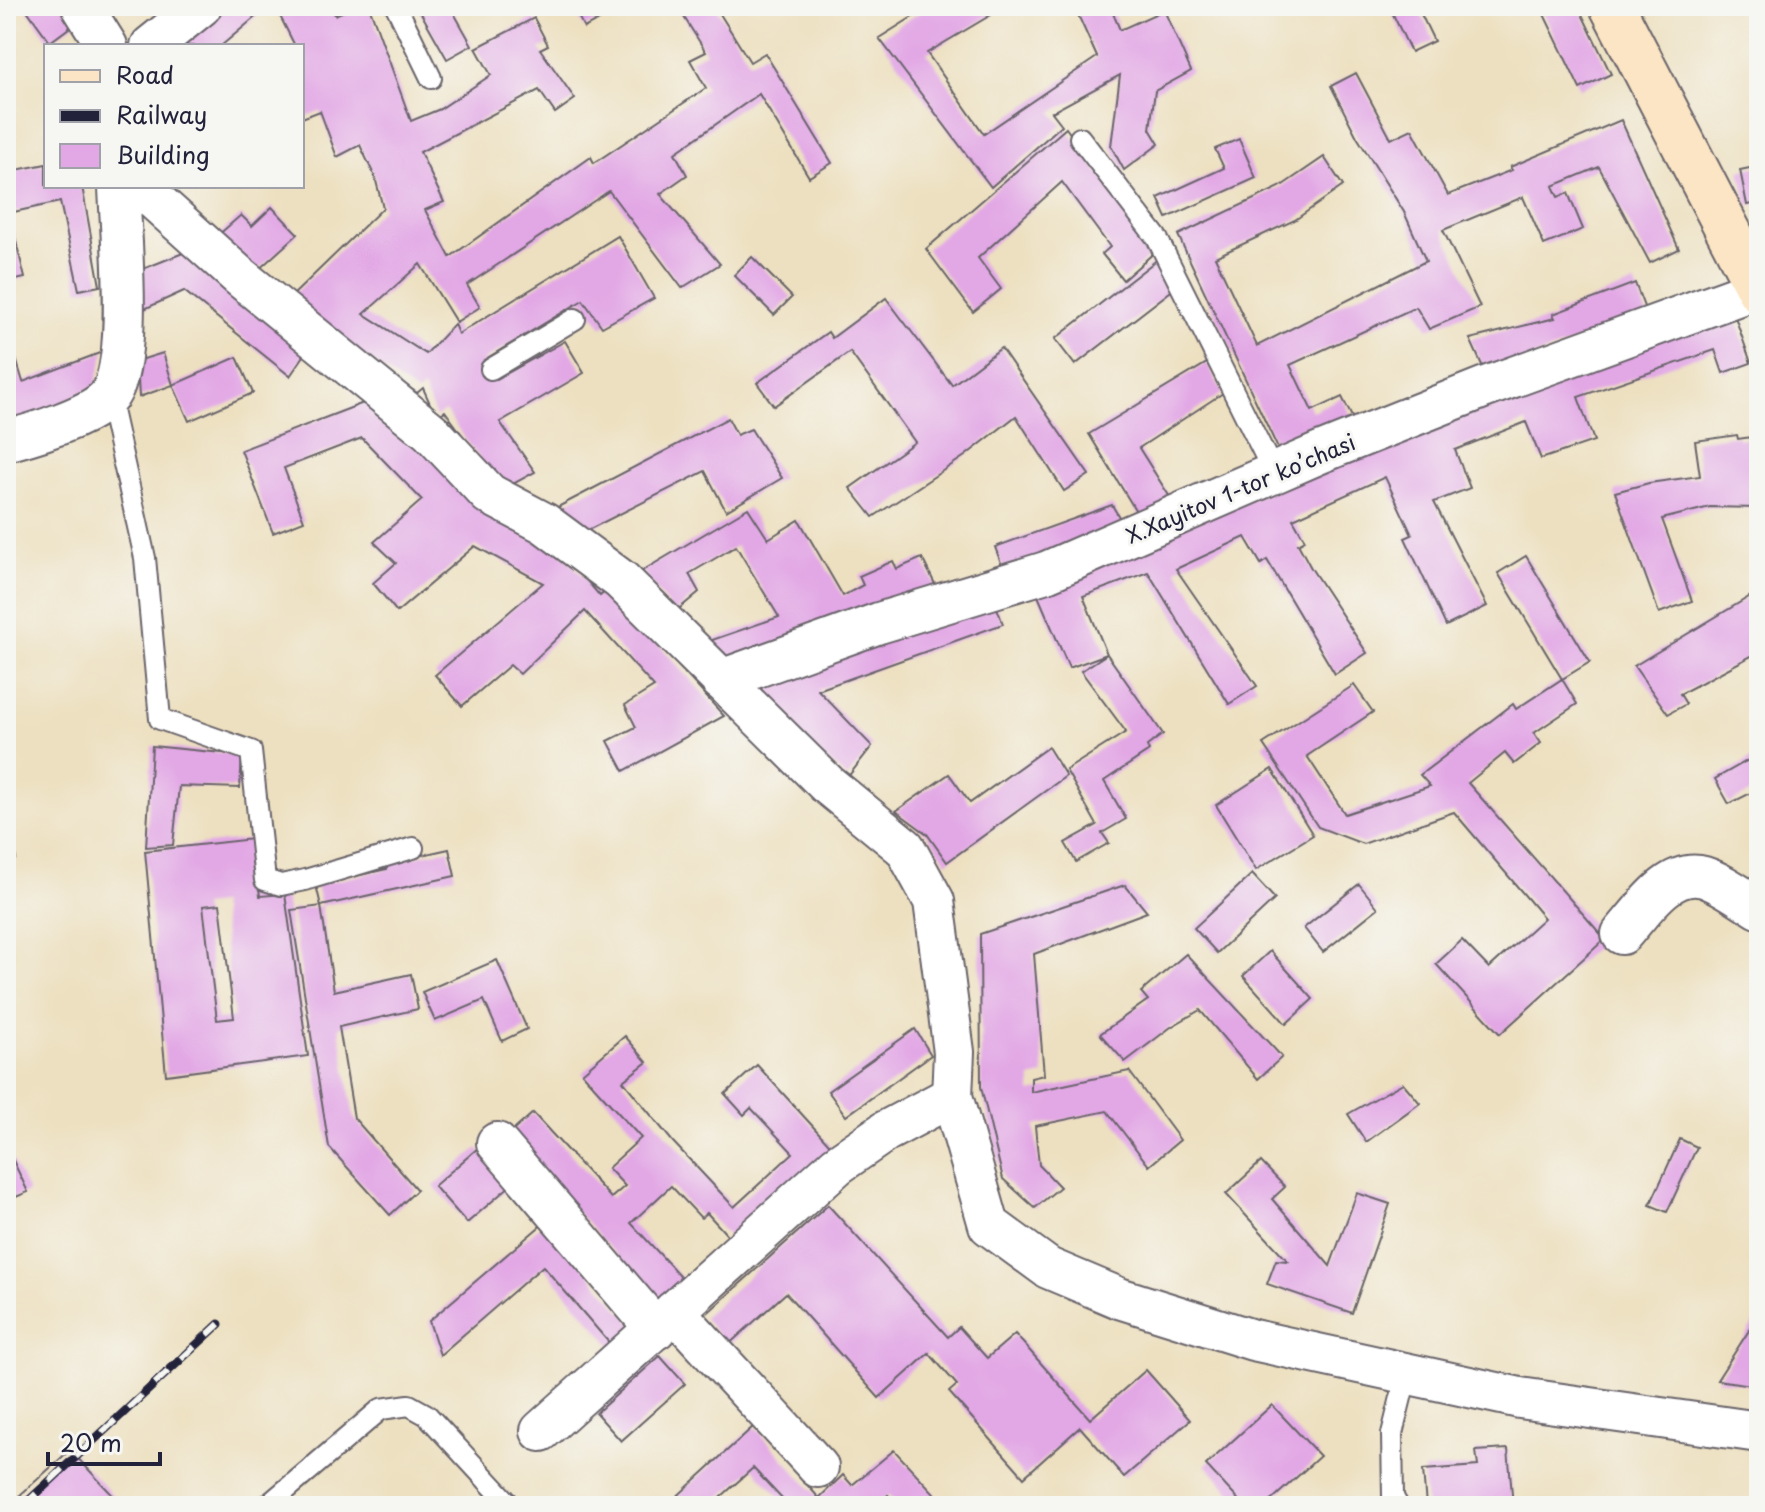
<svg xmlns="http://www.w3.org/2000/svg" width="1765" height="1512" font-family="'Playpen Sans',sans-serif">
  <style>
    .building { fill: #e2a7e5; fill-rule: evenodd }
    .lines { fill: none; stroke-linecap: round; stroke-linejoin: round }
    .lane-casing { stroke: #69646a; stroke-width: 24 }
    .street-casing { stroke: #69646a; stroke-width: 44 }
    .secondary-casing { stroke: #69646a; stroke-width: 48 }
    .lane { stroke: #fff; stroke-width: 20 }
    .street { stroke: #fff; stroke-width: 40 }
    .secondary { stroke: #fce5c4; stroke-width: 44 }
    .rail-casing { stroke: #22223b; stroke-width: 9 }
    .rail { stroke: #f6f6f2; stroke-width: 6; stroke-dasharray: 18; stroke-linecap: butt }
    .labels { text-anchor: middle; stroke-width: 6; stroke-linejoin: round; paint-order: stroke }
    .street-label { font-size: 22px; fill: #22223b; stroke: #f6f6f2 }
  </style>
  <rect width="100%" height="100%" fill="#f6f6f2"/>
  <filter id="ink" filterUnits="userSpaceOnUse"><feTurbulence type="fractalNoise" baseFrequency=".0125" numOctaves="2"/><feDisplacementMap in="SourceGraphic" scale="16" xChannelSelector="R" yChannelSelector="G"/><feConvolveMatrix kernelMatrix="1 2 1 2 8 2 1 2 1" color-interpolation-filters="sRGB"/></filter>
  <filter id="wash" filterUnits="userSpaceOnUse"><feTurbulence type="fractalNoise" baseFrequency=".006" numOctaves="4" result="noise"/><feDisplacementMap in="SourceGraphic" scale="32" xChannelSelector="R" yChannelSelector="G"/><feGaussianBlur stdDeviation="1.8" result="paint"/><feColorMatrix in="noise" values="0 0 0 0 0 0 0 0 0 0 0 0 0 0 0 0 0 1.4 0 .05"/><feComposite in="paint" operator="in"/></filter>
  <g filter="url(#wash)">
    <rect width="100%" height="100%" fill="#ede0c0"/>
    <g id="blocks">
      <!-- building -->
      <g class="building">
        <polygon points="24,6 71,6 81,19 50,42"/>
        <polygon points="226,6 331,6 335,15 356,6 369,6 411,121 440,109 491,75 476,48 534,18 548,45 540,49 575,99 555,113 539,90 420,152 444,202 425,210 450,257 591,157 594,163 706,88 690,60 706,52 677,6 715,6 750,62 765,53 832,163 809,177 759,94 675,153 687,175 660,194 720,264 682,288 609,191 467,285 480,307 456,322 420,264 364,314 426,354 454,324 458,334 618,236 654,298 602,327 583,300 484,360 497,379 565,341 584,373 500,422 535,472 502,490 445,411 436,417 423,388 417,393 318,324 289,299 383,208 375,177 360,145 337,157 320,111 302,118 302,46 295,46 275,6 260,13 221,46 181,46"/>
        <polygon points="417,6 450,6 472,45 447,59"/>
        <polygon points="573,6 625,6 584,28"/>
        <polygon points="930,6 1006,6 927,53 984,134 1097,57 1074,6 1110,6 1120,30 1164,10 1191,71 1155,91 1150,129 1159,144 1124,170 1111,146 1120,75 1052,112 1062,125 991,187 879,38"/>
        <polygon points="1389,6 1433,6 1420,12 1434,41 1411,52"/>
        <polygon points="1540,6 1578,6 1611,74 1580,89"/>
        <polygon points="1356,73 1391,139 1412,129 1448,195 1512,170 1510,167 1621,120 1679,249 1650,263 1599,167 1553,186 1558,197 1568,193 1583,229 1544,245 1523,197 1443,230 1480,307 1429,329 1416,307 1290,365 1312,411 1342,397 1353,419 1280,453 1178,235 1280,187 1324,157 1343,186 1295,220 1215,257 1257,346 1426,261 1404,212 1357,137 1331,86"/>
        <polygon points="1066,128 1156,251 1123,280 1102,254 1110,247 1062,182 978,258 1001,289 973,312 926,249"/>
        <polygon points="1239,139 1256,178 1167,218 1158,198 1224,168 1215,149"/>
        <polygon points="46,164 46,186 82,186 100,286 79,290 60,202 9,213 25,278 6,282 6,172"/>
        <polygon points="1759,166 1759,203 1747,205 1740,170"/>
        <polygon points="272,207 298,234 256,272 216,237 241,215 252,226"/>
        <polygon points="188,251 308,350 290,376 184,291 140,311 138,271"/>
        <polygon points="752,257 792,297 774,315 734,275"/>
        <polygon points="1158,259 1175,288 1075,365 1055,339"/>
        <polygon points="1635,283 1647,315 1486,374 1470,339 1555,318 1553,314"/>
        <polygon points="886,298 952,385 1001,348 1089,475 1064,491 1016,416 965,456 873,517 850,488 915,442 850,352 774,406 757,383 828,332 832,338"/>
        <polygon points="1732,308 1751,363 1723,373 1715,350 1578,397 1594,441 1541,459 1526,422 1455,450 1470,488 1434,502 1487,606 1446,626 1405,538 1412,535 1385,477 1293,519 1305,540 1298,544 1311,568 1367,653 1335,674 1267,560 1261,564 1245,537 1176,569 1257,686 1229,704 1148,572 1083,596 1107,654 1163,734 1147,746 1149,751 1104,781 1126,819 1102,833 1109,843 1076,862 1065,843 1097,825 1066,770 1126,732 1081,671 1107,654 1069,668 1033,584"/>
        <polygon points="6,325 23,382 105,351 95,386 34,417 6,424"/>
        <polygon points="163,353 173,385 139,397 137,361"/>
        <polygon points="237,357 253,393 189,421 173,385"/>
        <polygon points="1207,363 1223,393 1139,448 1173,502 1142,521 1089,434"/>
        <polygon points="374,399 567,558 600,596 608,589 724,716 624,771 608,741 636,727 625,705 654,687 585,611 520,674 510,665 462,706 435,675 543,583 475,546 397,612 373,583 396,563 374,542 422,500 362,438 284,468 304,521 273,533 241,450"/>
        <polygon points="728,418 737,435 751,429 782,478 726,511 705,471 584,532 554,509"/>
        <polygon points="1737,435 1738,439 1759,436 1759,508 1710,507 1662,519 1692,601 1659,613 1615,492 1649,483 1700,476 1695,441"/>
        <polygon points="1112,505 1126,529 1006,576 995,547"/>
        <polygon points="748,508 768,539 799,520 843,596 863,585 859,576 893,561 897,569 922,558 937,588 725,671 712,640 779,617 736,546 689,574 699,592 674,613 642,571"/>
        <polygon points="1526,556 1590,662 1562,679 1498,573"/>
        <polygon points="1759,591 1759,652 1680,694 1686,704 1668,714 1634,666"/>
        <polygon points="991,592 1003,624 818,690 872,746 847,778 741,682"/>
        <polygon points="1562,679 1577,704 1534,733 1541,743 1514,764 1505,753 1468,783 1605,939 1500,1034 1436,964 1462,940 1489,968 1544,918 1454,812 1363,844 1318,827 1263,744 1354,685 1373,712 1307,756 1345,814 1430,786 1420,775 1513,704 1516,709"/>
        <polygon points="152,746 242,755 240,788 179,786 173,845 146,847"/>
        <polygon points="1048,747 1066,776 947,862 927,834 896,811 949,774 970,803"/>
        <polygon points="1759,754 1759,789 1729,804 1715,779"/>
        <polygon points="1272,769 1313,835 1256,870 1216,805"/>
        <polygon points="6,812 16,859 6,861"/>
        <path d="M252 839 260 896 285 894 308 1056 166 1075 145 851ZM220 904 234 1018 217 1020 203 906Z"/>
        <polygon points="449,849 455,876 321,906 316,885 387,869 386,863"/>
        <polygon points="1252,874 1275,899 1217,953 1194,928"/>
        <polygon points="1359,884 1378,908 1323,952 1304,928"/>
        <polygon points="1125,885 1147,912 1034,954 1044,1075 1031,1078 1031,1092 1129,1071 1180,1140 1149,1166 1107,1111 1035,1126 1039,1165 1060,1187 1035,1208 1003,1179 981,1087 980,934"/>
        <polygon points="321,906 334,991 411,974 418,1009 339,1027 354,1118 417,1190 390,1215 329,1147 291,910"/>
        <polygon points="1270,951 1313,999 1286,1024 1243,976"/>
        <polygon points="1186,954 1282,1057 1258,1079 1200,1010 1171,1027 1125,1062 1100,1034 1148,1000 1141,992"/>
        <polygon points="497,960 527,1029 502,1041 484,1000 435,1021 422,992"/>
        <polygon points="915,1029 931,1055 846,1116 828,1091"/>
        <polygon points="625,1036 647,1062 623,1081 673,1142 734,1207 793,1153 751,1108 744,1115 725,1094 757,1065 838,1154 737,1246 707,1213 701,1218 671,1186 631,1223 692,1289 668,1311 507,1136 533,1113 611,1198 625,1186 608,1168 641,1138 582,1073"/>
        <polygon points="1403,1083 1420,1103 1366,1142 1348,1114"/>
        <polygon points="1680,1139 1697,1147 1667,1212 1650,1205"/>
        <polygon points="478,1148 511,1185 467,1223 434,1186"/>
        <polygon points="9,1152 28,1192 6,1201 6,1153"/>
        <polygon points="1261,1162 1285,1187 1272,1199 1330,1266 1357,1193 1390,1204 1352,1313 1267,1284 1276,1260 1288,1261 1226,1194"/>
        <polygon points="828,1205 948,1337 959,1327 987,1358 1015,1334 1090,1419 1146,1370 1190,1420 1124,1477 1080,1427 1024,1477 949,1392 957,1385 929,1353 879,1398 786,1293 727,1346 703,1317"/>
        <polygon points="545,1222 641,1334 618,1353 543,1266 440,1355 429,1321"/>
        <polygon points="1759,1315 1759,1386 1717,1380"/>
        <polygon points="660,1356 685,1384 621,1441 596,1413"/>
        <polygon points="1272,1405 1320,1456 1265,1506 1244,1506 1206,1465"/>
        <polygon points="754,1426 819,1498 843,1475 852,1485 894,1450 946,1506 898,1506 888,1495 876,1506 779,1506 784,1501 753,1468 711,1506 677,1506 672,1501"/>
        <polygon points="1508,1449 1513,1506 1426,1506 1423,1470 1478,1466 1476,1451"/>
        <polygon points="70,1450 123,1506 8,1506"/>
      </g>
    </g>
  </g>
  <g filter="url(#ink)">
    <use href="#blocks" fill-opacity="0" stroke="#69646a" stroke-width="2"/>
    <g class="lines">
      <!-- lane casing -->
      <g class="lane-casing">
        <g id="lane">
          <polyline points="396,6 431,78"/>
          <polyline points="1080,138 1157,238 1274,473"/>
          <polyline points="491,369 575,319"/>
          <polyline points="109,397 145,558 160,719 251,751 265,880 281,885 305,880 413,848"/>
          <polyline points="267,1506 381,1409 409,1405 427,1415 511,1506"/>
          <polyline points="1398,1506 1393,1497 1392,1434 1407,1373"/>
        </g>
      </g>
      <!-- street casing -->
      <g class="street-casing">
        <g id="street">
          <polyline points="82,6 107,46"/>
          <polyline points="151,46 201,6"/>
          <polyline points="139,186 239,276 431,432 489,494 544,523 621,580 827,784 905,848 934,901 954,1052 952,1096 989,1225 1048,1268 1119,1298 1253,1340 1520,1398 1759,1432"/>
          <path d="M6 441C32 434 89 417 107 398 135 368 120 229 119 186"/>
          <polyline points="721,680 879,623 1046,572 1320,453 1483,388 1758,288"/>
          <path d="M1622 934C1642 912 1669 867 1704 877 1723 883 1742 898 1759 908"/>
          <polyline points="497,1143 656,1329"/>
          <polyline points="674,1311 818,1467"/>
          <polyline points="541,1431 837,1165 886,1131 952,1096"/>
        </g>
      </g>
      <!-- secondary casing -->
      <g class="secondary-casing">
        <polyline id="secondary" points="1612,6 1759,290"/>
      </g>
      <!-- lane -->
      <use href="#lane" class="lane"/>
      <!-- street -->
      <use href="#street" class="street"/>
      <!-- secondary -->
      <use href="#secondary" class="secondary"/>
      <!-- rail casing -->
      <g class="rail-casing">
        <polyline id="rail" points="23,1506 219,1324"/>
      </g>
      <!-- rail -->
      <use href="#rail" class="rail"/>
    </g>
  </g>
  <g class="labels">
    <!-- street labels -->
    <g class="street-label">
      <text transform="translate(1241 489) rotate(-23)" y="8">X.Xayitov 1-tor koʼchasi</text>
    </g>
  </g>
  <!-- margin -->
  <rect width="1765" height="1512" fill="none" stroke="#f6f6f2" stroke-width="32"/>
  <!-- legend -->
  <rect x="44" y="44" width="260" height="144" fill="#f6f6f2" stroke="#a1a1a9" stroke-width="2"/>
  <rect x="60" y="70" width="40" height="12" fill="#fce5c4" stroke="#a1a1a9" stroke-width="2"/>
  <text x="116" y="84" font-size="24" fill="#22223b">Road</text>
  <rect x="60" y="110" width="40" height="12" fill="#22223b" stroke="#a1a1a9" stroke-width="2"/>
  <text x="116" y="124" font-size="24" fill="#22223b">Railway</text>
  <rect x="60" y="144" width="40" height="24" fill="#e2a7e5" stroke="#a1a1a9" stroke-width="2"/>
  <text x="116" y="164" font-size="24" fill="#22223b">Building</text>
  <!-- scale -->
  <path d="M48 1452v12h112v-12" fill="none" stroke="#22223b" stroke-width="4"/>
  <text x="60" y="1452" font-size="24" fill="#22223b" stroke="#f6f6f2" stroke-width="6" paint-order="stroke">20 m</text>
</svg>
